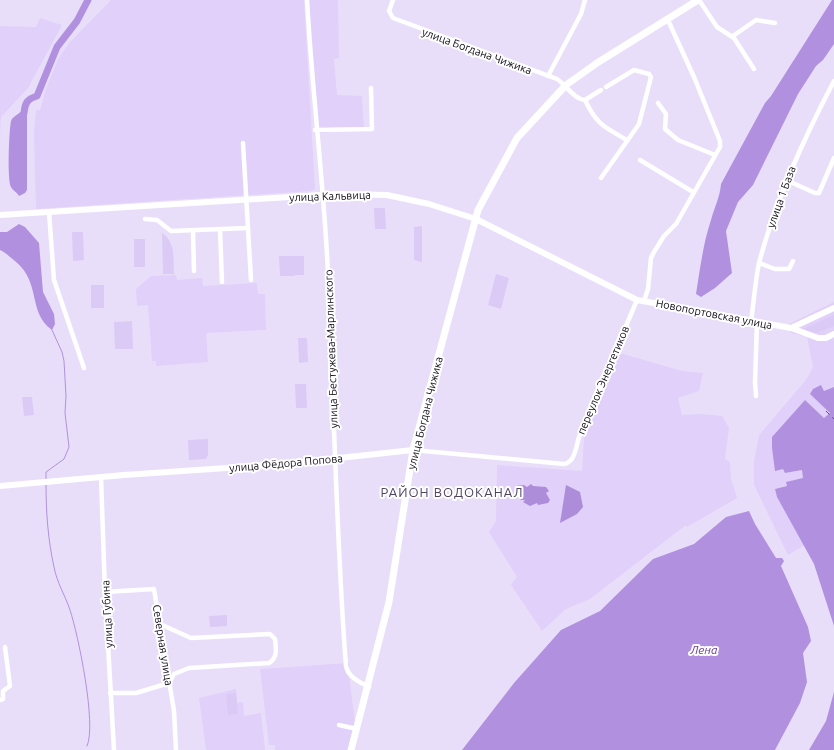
<svg xmlns="http://www.w3.org/2000/svg" width="834" height="750" font-family="Ubuntu,sans-serif">
  <style>
    .built { fill: #e0d0fa }
    .green { fill: #dacaf5 }
    .forest { fill: #ad8dda }
    .water { fill: #b191df }
    .lines { fill: none; stroke-linecap: round; stroke-linejoin: round }
    .stream { stroke: #b191df; stroke-width: 1 }
    .river { stroke: #b191df; stroke-width: 7 }
    .ferry { stroke: #683d98; stroke-width: 1; stroke-dasharray: 5 4; stroke-linecap: butt }
    .minor { stroke: #fff; stroke-width: 4.5 }
    .tertiary { stroke: #fff; stroke-width: 6 }
    .secondary { stroke: #fff; stroke-width: 7 }
    .labels { text-anchor: middle; stroke-width: 4; stroke-linejoin: round; paint-order: stroke }
    .street-label { font-size: 11px; fill: #110c17; stroke: #fff }
    .water-label { font-size: 12px; font-style: italic; fill: #683d98; stroke: #fff }
    .quarter-label { font-size: 13px; letter-spacing: 1px; fill: #4f4360; stroke: #fff }
  </style>
  <rect width="100%" height="100%" fill="#e9defa"/>
  <!-- built -->
  <g class="built">
    <polygon points="111,0 304,0 315,188 314,190 311,191 36,209 34,133 36,110 40,110 46,89 58,59 69,43"/>
    <polygon points="309,0 338,0 339,58 334,59 337,95 362,96 364,129 319,133"/>
    <polygon points="40,18 62,25 28,88 1,117 0,135 0,26 36,27"/>
    <polygon points="176,275 177,280 202,278 203,286 257,283 258,294 265,294 266,330 206,333 208,362 156,366 156,361 152,361 148,305 137,306 136,289 151,276"/>
    <polygon points="834,302 834,387 824,391 821,385 830,412 825,419 805,400 772,437 785,473 802,470 804,478 787,482 787,486 775,489 777,497 805,545 788,555 754,485 754,461 759,435 806,380 813,367 807,337 791,333 789,324"/>
    <polygon points="620,353 682,371 703,373 699,391 678,398 682,415 699,414 722,416 729,428 725,459 730,462 731,479 737,498 687,527 686,525 590,599 566,609 542,631 511,585 517,577 489,532 496,521 497,465 582,471 584,439"/>
    <polygon points="349,663 349,674 355,723 350,750 275,750 275,745 269,745 260,669"/>
    <polygon points="236,689 237,703 243,702 244,716 261,713 265,750 206,750 199,698"/>
  </g>
  <!-- green -->
  <g class="green">
    <polygon points="374,208 385,208 386,229 375,229"/>
    <polygon points="422,226 422,262 414,260 414,227"/>
    <polygon points="72,232 83,232 84,260 73,261"/>
    <path d="M162 233C176 242 173 259 174 274H163Z"/>
    <rect x="134" y="239" width="11" height="28"/>
    <polygon points="279,256 304,256 304,275 295,275 294,261 295,276 280,276"/>
    <polygon points="496,274 509,278 501,309 488,305"/>
    <rect x="91" y="285" width="13" height="23"/>
    <polygon points="834,315 834,326 816,333 803,329"/>
    <polygon points="132,321 133,349 115,349 114,322"/>
    <polygon points="298,338 307,338 308,362 299,363"/>
    <polygon points="295,384 306,384 307,408 296,408"/>
    <polygon points="22,397 32,397 34,415 24,416"/>
    <polygon points="208,439 208,455 206,459 189,460 188,440"/>
    <polygon points="227,615 227,626 210,627 209,616"/>
    <polygon points="236,693 238,714 228,715 226,694"/>
  </g>
  <!-- forest -->
  <g class="forest">
    <polygon points="531,484 533,486 546,487 549,491 546,493 550,500 548,503 538,505 537,503 530,506 523,502 525,500 521,500 519,497 521,496 518,495 517,490 515,489 516,486 524,485 527,487"/>
    <polygon points="566,485 580,492 583,507 577,514 560,523"/>
  </g>
  <!-- water -->
  <g class="water">
    <path d="M832 0H834V44L823 60 816 66 798 94 753 185 738 202 726 231 732 273 715 288 701 297 696 294C700 269 703 244 711 220 714 208 720 197 721 184L765 103 771 96Z"/>
    <path d="M25 105 27 107V190L25 193 19 196C17 192 13 191 11 187 7 180 9 130 11 121 13 115 21 115 25 105Z"/>
    <path d="M19 224 25 227 39 243 43 292 54 314 55 324 52 330C27 312 42 283 15 261 10 257 6 253 0 250V232H7Z"/>
    <polygon points="821,385 824,391 834,387 834,626 814,564 777,497 775,489 787,486 786,482 803,478 802,470 785,473 783,469 775,471 772,448 772,437 805,400 824,418 830,413 810,394 813,389"/>
    <polygon points="749,511 755,524 776,558 782,558 784,561 781,566 808,627 811,641 803,653 807,682 800,703 775,750 462,750 514,683 561,630 600,611 653,559 694,544 726,517"/>
    <polygon points="834,692 834,750 809,750 826,721"/>
  </g>
  <g class="lines">
    <!-- stream -->
    <g class="stream">
      <polyline points="46,480 46,472 64,459 69,447 65,413 66,396 64,361 62,352 52,330"/>
      <path d="M46 485C46 512 48 540 54 567 57 583 65 595 70 610 78 634 97 725 87 746"/>
    </g>
    <!-- river -->
    <path class="river" d="M24 113C25 103 27 99 37 96L57 47 77 21 88 0"/>
    <!-- ferry -->
    <polyline class="ferry" points="826,411 834,419"/>
    <!-- minor -->
    <g class="minor">
      <path d="M307 0C312 92 324 183 328 274 334 405 336 536 346 666 348 677 359 682 369 687"/>
      <path d="M393 0 389 11 393 18 557 79C566 85 574 99 585 100 597 125 604 127 627 140"/>
      <polyline points="699,0 717,27 734,38 754,69"/>
      <polyline points="733,36 756,20 775,23"/>
      <polyline points="548,76 581,14 585,0"/>
      <polyline points="585,100 601,90"/>
      <polyline points="658,103 666,114 665,129 678,140 715,155"/>
      <polyline points="315,130 372,129 371,88"/>
      <polyline points="243,143 251,280"/>
      <polyline points="640,160 693,192"/>
      <polyline points="601,178 639,124 651,77 649,74 634,70 606,87"/>
      <polyline points="786,180 815,193 819,193 834,158"/>
      <polyline points="49,212 54,280 84,368"/>
      <polyline points="145,219 157,220 171,231 248,228"/>
      <polyline points="220,229 222,282"/>
      <polyline points="193,231 194,271"/>
      <polyline points="759,263 775,269 789,269 793,261"/>
      <polyline points="644,301 648,289 651,258 654,252 664,236 676,224 720,147 720,141 694,77 667,18"/>
      <path d="M751 321C754 302 755 282 759 263 776 199 803 140 834 81"/>
      <polyline points="756,396 755,382 757,322"/>
      <path d="M413 450 564 464C575 462 576 447 579 437L637 300"/>
      <polyline points="101,477 105,592 114,750"/>
      <polyline points="105,592 154,589 174,711 176,750"/>
      <path d="M110 693H136L169 683 174 674 189 668 269 663C278 658 276 648 275 639L270 634 191 638 160 624"/>
      <polyline points="0,700 3,699 3,691 10,686 5,647"/>
      <polyline points="339,725 357,729"/>
    </g>
    <!-- tertiary -->
    <g class="tertiary">
      <polyline points="0,215 337,194 387,195 429,204 476,219 637,300 791,328 818,338 826,338 834,334"/>
      <polyline points="791,328 834,308"/>
      <polyline points="0,486 124,475 284,464 413,450"/>
    </g>
    <!-- secondary -->
    <polyline class="secondary" points="351,750 389,602 413,450 478,210 517,138 566,85 597,63 698,0"/>
  </g>
  <g class="labels">
    <!-- street labels -->
    <g class="street-label">
      <text transform="translate(477 51) rotate(20)" y="4">улица Богдана Чижика</text>
      <text transform="translate(330 196) rotate(-2)" y="4">улица Кальвица</text>
      <text transform="translate(781 197) rotate(-70)" y="4">улица 1 База</text>
      <text transform="translate(714 314) rotate(11)" y="4">Новопортовская улица</text>
      <text transform="translate(331 349) rotate(-92)" y="4">улица Бестужева-Марлинского</text>
      <text transform="translate(603 380) rotate(-67)" y="4">переулок Энергетиков</text>
      <text transform="translate(425 413) rotate(-76)" y="4">улица Богдана Чижика</text>
      <text transform="translate(286 463) rotate(-5)" y="4">улица Фёдора Попова</text>
      <text transform="translate(107 614) rotate(-93)" y="4">улица Губина</text>
      <text transform="translate(163 645) rotate(81)" y="4">Северная улица</text>
    </g>
    <!-- water labels -->
    <g class="water-label">
      <text x="704" y="654">Лена</text>
    </g>
    <!-- quarter labels -->
    <g class="quarter-label">
      <text x="452" y="497">РАЙОН ВОДОКАНАЛ</text>
    </g>
  </g>
</svg>
